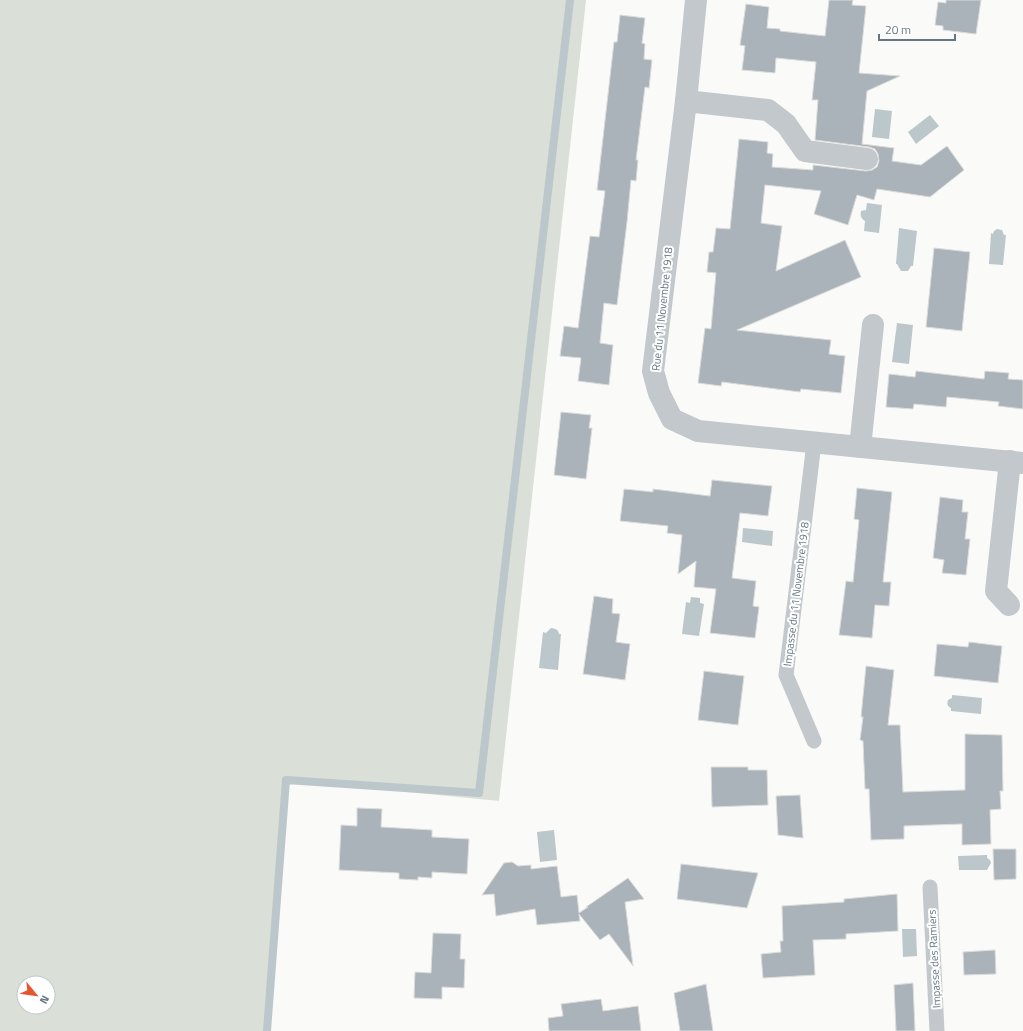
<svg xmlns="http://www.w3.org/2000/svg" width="1023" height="1031" font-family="'Titillium Web',sans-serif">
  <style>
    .green { fill: #dadfd7; fill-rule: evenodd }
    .water { fill: #bbc7cb }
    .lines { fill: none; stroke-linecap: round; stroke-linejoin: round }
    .stream { stroke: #bbc7cb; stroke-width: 8 }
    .building { fill: #aab3b9; stroke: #dcdcda }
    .service { stroke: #c3c8cc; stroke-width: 15 }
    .minor { stroke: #c3c8cc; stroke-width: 22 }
    .labels { text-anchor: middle; stroke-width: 4; stroke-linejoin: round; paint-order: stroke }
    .street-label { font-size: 11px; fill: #657683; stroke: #fff }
  </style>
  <rect width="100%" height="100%" fill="#fafaf8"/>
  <!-- green -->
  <path class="green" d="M0 0H586L499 801 286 780 267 1031H0ZM24 983H48V1007H24Z"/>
  <!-- water -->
  <g class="water">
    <polygon points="875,109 892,111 889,139 872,137"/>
    <polygon points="930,115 939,126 916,144 908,132"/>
    <path d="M867 203 882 205 879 233 864 231 865 221C861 218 860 216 861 211L866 210Z"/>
    <polygon points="899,228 917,231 913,266 911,266 908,271 901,271 897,264 896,264"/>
    <polygon points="997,229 1002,230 1004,235 1006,235 1003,265 989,264 991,233 993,234 994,231"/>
    <polygon points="897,323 913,325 909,364 892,362"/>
    <polygon points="743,528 773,531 772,546 742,542"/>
    <polygon points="691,597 700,598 700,603 704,604 699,636 682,634 686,602 690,603"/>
    <path d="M551 628C556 629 558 629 559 634H561L558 670 539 668 543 632 546 633Z"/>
    <path d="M952 695 982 698 981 714 951 711V708C947 706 947 704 948 700L952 698Z"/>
    <polygon points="554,830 557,860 540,862 537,832"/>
    <polygon points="987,855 987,858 990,860 991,863 987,870 959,870 958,856"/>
    <polygon points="902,929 916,929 917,956 903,957"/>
  </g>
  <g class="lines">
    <!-- stream -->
    <polyline class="stream" points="267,1031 286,780 479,793 570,0"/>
  </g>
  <!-- building -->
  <g class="building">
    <polygon points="829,0 853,0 852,5 866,6 859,73 900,76 867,91 862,144 894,148 892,161 921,165 947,146 964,170 930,197 877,189 874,200 857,195 848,225 814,214 821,191 765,185 761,223 782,226 776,271 845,240 861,277 737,330 831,340 829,354 845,356 841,393 801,389 800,392 722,382 721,386 698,383 705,328 711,329 716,273 707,272 709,252 713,252 716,228 730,229 739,139 768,142 767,153 773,154 772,167 813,170 813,165 866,171 872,170 877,167 879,161 878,154 875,149 869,147 815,140 818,100 812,100 816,62 776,58 775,73 742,70 745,46 740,45 746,4 769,7 767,28 780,29 780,31 825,36"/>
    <polygon points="946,0 981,0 976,34 943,30 943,26 935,25 938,2 946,3"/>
    <polygon points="620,15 645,18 642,43 645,44 644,59 652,60 649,88 645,87 636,160 638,160 636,181 631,180 627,222 617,305 604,303 600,343 613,345 609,385 578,381 581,358 560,356 564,326 578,328 590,236 599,237 605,191 597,190 614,42 617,42"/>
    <polygon points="934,248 970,252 962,331 926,327"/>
    <polygon points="916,371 984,379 985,371 1009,373 1008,379 1023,380 1023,409 998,406 999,402 947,397 946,407 914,404 913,409 886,407 889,374 915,377"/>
    <polygon points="561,412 591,415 589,428 592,428 586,479 554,475"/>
    <polygon points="712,480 772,486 768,516 740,513 732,578 756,581 753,606 759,607 755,638 710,633 716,589 694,587 696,561 678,574 682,535 667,533 668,526 620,521 624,489 653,492 653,489 710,496"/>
    <polygon points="857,488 892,492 883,582 891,582 889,606 875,605 872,638 839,635 846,581 853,582 859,520 854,519"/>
    <polygon points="940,497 963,500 962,512 968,512 965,539 970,539 966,575 942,573 944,560 933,558"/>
    <polygon points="594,596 613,599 612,613 620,614 616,642 630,644 625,680 583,674"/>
    <polygon points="969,642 1002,646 998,683 934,676 937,644 968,647"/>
    <polygon points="866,666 894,670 888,725 900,725 903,792 965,790 965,734 1002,735 1003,791 1000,791 1001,809 990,810 991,844 962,845 962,824 904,826 904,839 871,840 869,789 865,789 863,741 860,740 863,717 861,717"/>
    <polygon points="704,671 744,676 738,725 698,720"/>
    <polygon points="711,767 748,767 748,770 767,770 768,805 712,807"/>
    <polygon points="800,795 803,838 778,835 776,796"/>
    <polygon points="357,808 382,809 381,827 432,830 432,837 469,839 467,874 432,872 432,878 418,877 418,880 399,879 399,873 339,870 341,825 357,826"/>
    <polygon points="993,849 1016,849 1016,879 994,880"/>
    <polygon points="512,862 518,866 531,865 531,869 557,866 561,897 577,895 579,913 588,907 586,907 628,878 644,899 625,902 633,966 609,934 600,940 579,914 580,921 537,925 535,909 496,916 494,894 482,895 504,863"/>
    <polygon points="681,864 758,873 747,908 677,899"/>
    <polygon points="897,894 898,931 846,934 846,939 813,940 815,975 763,978 761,954 781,952 780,941 783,941 782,906 844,902 844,899"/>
    <polygon points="433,933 461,934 460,959 465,959 464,988 442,987 442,999 414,998 415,972 431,973"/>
    <polygon points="995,950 996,974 964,975 963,952"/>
    <polygon points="913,983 915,1031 896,1031 894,985"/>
    <polygon points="706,984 713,1031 680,1031 674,993"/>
    <polygon points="601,999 603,1011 638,1006 641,1031 549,1031 548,1018 563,1016 561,1004"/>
  </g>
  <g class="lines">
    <!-- service -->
    <g class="service">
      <polyline points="814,443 786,675 814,741"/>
      <polyline points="930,887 937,1031"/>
    </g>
    <!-- minor -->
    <g class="minor">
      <polyline points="696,0 686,101 653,371 659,393 672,419 698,431 1023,463"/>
      <polyline points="686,101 768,110 786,124 805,151 867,159"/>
      <polyline points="860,447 873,325"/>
      <polyline points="1009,605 996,591 1010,461"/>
    </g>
  </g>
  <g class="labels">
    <!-- street labels -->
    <g class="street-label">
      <text transform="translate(662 309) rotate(-84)" y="4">Rue du 11 Novembre 1918</text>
      <text transform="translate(796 594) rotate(-83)" y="4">Impasse du 11 Novembre 1918</text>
      <text transform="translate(934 959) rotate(-93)" y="4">Impasse des Ramiers</text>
    </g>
  </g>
  <!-- north arrow -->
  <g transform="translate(36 995) rotate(119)"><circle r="19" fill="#ffffff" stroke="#c1c8cd"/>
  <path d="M0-3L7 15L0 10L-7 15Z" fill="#e4572e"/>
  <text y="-6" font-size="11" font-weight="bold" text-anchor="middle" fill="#657683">N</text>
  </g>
  <!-- scale -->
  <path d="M879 34v6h76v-6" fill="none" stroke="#657683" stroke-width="2"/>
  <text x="885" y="34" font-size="12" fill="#657683" stroke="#ffffff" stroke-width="3" paint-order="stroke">20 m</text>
</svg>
